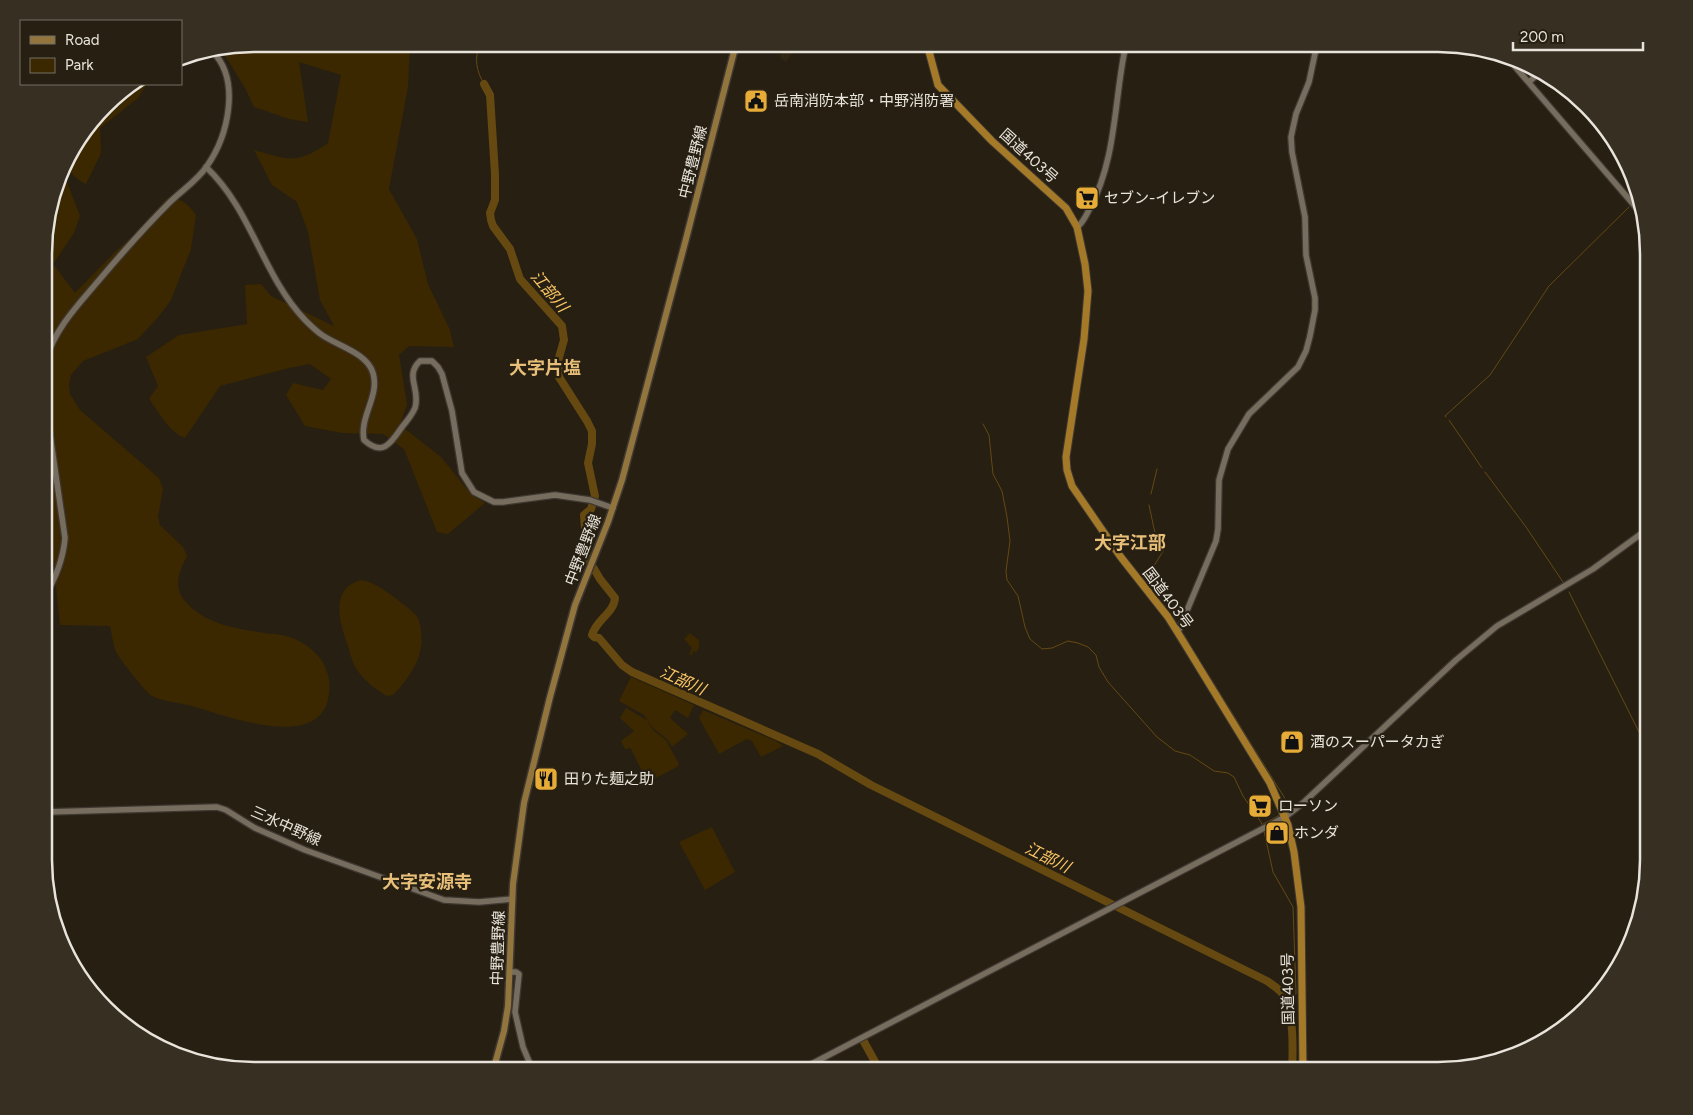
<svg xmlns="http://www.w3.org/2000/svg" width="1693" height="1115" font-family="Figtree,'Noto Sans JP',sans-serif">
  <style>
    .built { fill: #312613 }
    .green { fill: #3b2800 }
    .water { fill: #654911 }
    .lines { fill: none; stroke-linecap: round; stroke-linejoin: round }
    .stream { stroke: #654911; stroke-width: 1 }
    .river { stroke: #654911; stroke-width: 8 }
    .secondary-casing { stroke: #3f3831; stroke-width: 8 }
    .primary-casing { stroke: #3f3831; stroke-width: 9 }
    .highway-casing { stroke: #3f3831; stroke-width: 9 }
    .secondary { stroke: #776d5e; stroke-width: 5.5 }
    .primary { stroke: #92743d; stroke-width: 6 }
    .highway { stroke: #a47927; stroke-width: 7 }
    .labels { text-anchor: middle; stroke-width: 4.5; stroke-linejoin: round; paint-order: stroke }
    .poi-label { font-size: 15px; fill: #e9e4db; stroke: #261f12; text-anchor: start }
    .street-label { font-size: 15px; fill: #e9e4db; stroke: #261f12 }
    .water-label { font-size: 16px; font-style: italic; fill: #fcc666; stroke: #261f12 }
    .quarter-label { font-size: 18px; font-weight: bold; fill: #e8bf79; stroke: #261f12 }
    .rim { fill: none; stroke: #e9e4db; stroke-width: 2.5 }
  </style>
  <rect width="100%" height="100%" fill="#261f12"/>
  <!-- built -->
  <polygon class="built" points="782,44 798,44 786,62 780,58"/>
  <!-- green -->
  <g class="green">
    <path d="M255 44H410L408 87 389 189 417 239 428 284 450 330 454 347 409 346 399 355 407 404 400 425 441 457 471 494 485 503 448 534 437 532 404 449 383 434 342 433 305 426 286 395 293 383 323 390 331 379 310 364 289 368 220 386 185 438C170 433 158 411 149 399L158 386 146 357 179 335 247 324 245 285 261 284 271 296 334 326 320 300 308 232 297 202 272 185 254 150C289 160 296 165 328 143L341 75 299 62 308 122 289 119 254 107 246 90 222 50Z"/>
    <path d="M135 84H147L138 98 100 128 101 153 86 184C76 180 72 172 64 167L66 161 115 96Z"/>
    <path d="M66 179 80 216 74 233 53 264 75 293 114 253 136 233 166 199C179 196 188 204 196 215L191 249 171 300 160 315 138 339 83 361 71 375 69 385 70 394 80 410 159 478 163 489 158 517 160 525 183 547 187 556C179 571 173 587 185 601 206 625 235 628 264 633 275 634 287 635 297 640 311 647 323 658 327 672 331 682 330 696 326 706 307 748 224 715 192 706 181 703 161 701 152 696 148 695 118 657 116 652 113 645 112 634 110 626L60 625 51 539 46 525V227L59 184Z"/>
    <path d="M360 580C373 581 384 590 394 597 401 603 413 610 418 618 419 620 419 623 420 625 427 652 412 676 393 695L387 696C377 690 367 683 360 674 354 667 350 655 348 646 340 623 329 590 360 580Z"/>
    <polygon points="690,633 699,640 699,648 696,652 693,651 692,655 689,654 692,648 684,639"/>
    <polygon points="631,677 694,705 688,718 675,710 670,718 688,734 672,747 667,739 653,728 644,715 619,701"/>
    <polygon points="626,708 647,720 653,730 666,740 679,764 677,767 648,782 646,780 632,751 630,748 625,749 621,741 634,731 620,718"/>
    <polygon points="703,710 776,741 783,746 761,757 752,741 747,739 719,754 699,718"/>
    <polygon points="712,827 735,872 705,890 679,842"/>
  </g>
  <!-- water -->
  <polygon class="water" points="131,87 131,93 90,130 115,96"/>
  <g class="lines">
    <!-- stream -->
    <g class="stream">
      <path d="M480 44C474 59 476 70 484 84"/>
      <polyline points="1446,417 1445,416 1490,375 1549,286 1629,207"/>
      <polyline points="1449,420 1482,468"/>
      <polyline points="983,424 989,435 993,474 1002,491 1007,517 1010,541 1006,571 1007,580 1018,596 1025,627 1030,639 1042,649 1052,648 1068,641 1078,643 1088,647 1096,655 1099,667 1108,682 1157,737 1175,751 1190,755 1214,771 1228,773 1234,777 1243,796 1261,822 1263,827"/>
      <polyline points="1485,472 1526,527 1563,582"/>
      <polyline points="1151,494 1157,469"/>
      <polyline points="1149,505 1156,538 1165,548 1152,569 1143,579 1152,591"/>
      <polyline points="1569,592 1649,752"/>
      <polyline points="1184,635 1204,669"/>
      <polyline points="1209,676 1289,805 1290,808 1287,810"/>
      <polyline points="1263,824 1280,815"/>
      <polyline points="1264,831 1273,872 1293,907 1296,993 1289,1012"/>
    </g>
    <!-- river -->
    <g class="river">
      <path d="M484 84 490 95 495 174V200L490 213 491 220 493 226 510 249 520 279 562 326 564 340 558 361 559 377 587 421 592 431V444L588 463 595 496 591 509 584 515 587 557 600 579 615 598C614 613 596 620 592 635L594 637 599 638 622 665 632 672 818 754 871 785 1267 981C1274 986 1281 990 1285 997 1294 1015 1293 1050 1292 1071"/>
      <polyline points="863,1040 880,1071"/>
    </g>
    <!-- secondary casing -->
    <g class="secondary-casing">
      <g id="secondary">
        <polyline points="1505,55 1640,212"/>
        <polyline points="1529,82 1540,72"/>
        <path d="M206 167C252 210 262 275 305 320 310 325 316 331 322 335 338 346 367 353 373 373 380 396 359 417 364 440 383 457 391 443 402 427 407 421 412 415 415 408 421 389 404 376 420 361H432L438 367 442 374 452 411 462 473 474 492 494 502H503L555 495 590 500 613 508"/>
        <path d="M1077 227C1084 222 1086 215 1090 208 1117 158 1114 98 1126 44"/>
        <path d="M46 360C55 328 79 304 100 279 122 253 145 227 169 203 181 191 198 180 207 166 228 136 241 81 213 52"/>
        <path d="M46 407 65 538C63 560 56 576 46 595"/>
        <polyline points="1178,632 1216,541 1218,529 1219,480 1228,449 1249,414 1298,367 1306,351 1310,336 1315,310 1315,298 1306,255 1305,217 1292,152 1291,137 1296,114 1309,82 1317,44"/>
        <polyline points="46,812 217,807 226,810 255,828 305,850 444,900 479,902 512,899"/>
        <polyline points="510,972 516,972 519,974 515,1012 523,1047 533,1071"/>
        <polyline points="798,1071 1285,817 1303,803 1456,660 1497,626 1593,569 1649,528"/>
      </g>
    </g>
    <!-- primary casing -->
    <g class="primary-casing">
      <polyline id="primary" points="493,1071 504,1031 508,1006 513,884 524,803 550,697 575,605 608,522 622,480 686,239 736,44"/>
    </g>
    <!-- highway casing -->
    <g class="highway-casing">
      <polyline id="highway" points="927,44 938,85 992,141 1066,208 1077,227 1085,264 1088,291 1084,339 1066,457 1067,470 1072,486 1120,556 1168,617 1183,641 1270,783 1288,825 1294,852 1301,907 1303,1071"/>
    </g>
    <!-- secondary -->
    <use href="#secondary" class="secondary"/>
    <!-- primary -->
    <use href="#primary" class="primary"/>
    <!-- highway -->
    <use href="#highway" class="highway"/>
  </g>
  <!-- icons -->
  <defs>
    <g id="civic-square" transform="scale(1.25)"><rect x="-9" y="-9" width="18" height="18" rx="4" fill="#e7ac37" stroke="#261f12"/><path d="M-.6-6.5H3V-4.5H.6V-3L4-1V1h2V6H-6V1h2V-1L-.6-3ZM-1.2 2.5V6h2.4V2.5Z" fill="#111"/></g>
    <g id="supermarket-square" transform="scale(1.25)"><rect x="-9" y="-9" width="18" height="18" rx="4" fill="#e7ac37" stroke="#261f12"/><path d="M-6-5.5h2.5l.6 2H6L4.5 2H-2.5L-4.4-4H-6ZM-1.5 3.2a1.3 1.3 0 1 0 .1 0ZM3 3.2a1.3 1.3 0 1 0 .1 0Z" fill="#111"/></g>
    <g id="shop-square" transform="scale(1.25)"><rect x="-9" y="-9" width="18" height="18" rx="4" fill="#e7ac37" stroke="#261f12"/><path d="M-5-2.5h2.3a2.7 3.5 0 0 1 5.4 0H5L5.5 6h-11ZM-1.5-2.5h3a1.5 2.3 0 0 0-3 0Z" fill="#111"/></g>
    <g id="restaurant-square" transform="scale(1.25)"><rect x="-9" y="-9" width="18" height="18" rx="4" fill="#e7ac37" stroke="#261f12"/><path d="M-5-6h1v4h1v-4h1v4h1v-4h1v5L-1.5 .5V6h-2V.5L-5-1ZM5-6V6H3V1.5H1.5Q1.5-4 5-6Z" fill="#111"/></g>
  </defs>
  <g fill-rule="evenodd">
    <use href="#civic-square" x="756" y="101"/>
    <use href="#supermarket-square" x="1087" y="198"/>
    <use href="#shop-square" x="1292" y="742"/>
    <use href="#restaurant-square" x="546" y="779"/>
    <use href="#supermarket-square" x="1260" y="806"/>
    <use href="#shop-square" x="1277" y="833"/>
  </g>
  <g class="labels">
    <!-- poi labels -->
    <g class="poi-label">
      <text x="774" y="106">岳南消防本部・中野消防署</text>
      <text x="1104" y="203">セブン-イレブン</text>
      <text x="1310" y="747">酒のスーパータカぎ</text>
      <text x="564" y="784">田りた麺之助</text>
      <text x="1278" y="811">ローソン</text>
      <text x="1294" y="838">ホンダ</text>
    </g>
    <!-- street labels -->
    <g class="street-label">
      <text transform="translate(1029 156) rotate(42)" y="5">国道403号</text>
      <text transform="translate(693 162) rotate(-76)" y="5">中野豊野線</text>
      <text transform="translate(583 550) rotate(-69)" y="5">中野豊野線</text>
      <text transform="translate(1168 598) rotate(53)" y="5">国道403号</text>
      <text transform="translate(286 826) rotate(24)" y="5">三水中野線</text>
      <text transform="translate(498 948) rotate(-88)" y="5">中野豊野線</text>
      <text transform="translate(1288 989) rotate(-91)" y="5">国道403号</text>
    </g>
    <!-- water labels -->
    <g class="water-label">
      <text transform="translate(550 291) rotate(50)" y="6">江部川</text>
      <text transform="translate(683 680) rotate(24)" y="6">江部川</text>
      <text transform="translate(1048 857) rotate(26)" y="6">江部川</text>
    </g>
    <!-- quarter labels -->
    <g class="quarter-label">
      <text x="545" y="374">大字片塩</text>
      <text x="1130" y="549">大字江部</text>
      <text x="427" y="888">大字安源寺</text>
    </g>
  </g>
  <!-- crop -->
  <path d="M0 0H1693V1115H0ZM254 52H1438A202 202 0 0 1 1640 254V860A202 202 0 0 1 1438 1062H254A202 202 0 0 1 52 860V254A202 202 0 0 1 254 52Z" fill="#362f22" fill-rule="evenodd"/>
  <path class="rim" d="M254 52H1438A202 202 0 0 1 1640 254V860A202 202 0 0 1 1438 1062H254A202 202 0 0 1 52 860V254A202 202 0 0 1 254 52Z"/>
  <!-- legend -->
  <rect x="20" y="20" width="162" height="65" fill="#261f12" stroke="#746e62"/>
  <rect x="30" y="36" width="25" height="8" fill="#92743d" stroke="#746e62"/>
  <text x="65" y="45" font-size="15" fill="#e9e4db">Road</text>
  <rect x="30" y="58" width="25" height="15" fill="#3b2800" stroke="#746e62"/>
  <text x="65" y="70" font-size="15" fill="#e9e4db">Park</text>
  <!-- scale -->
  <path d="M1513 42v8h130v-8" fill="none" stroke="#e9e4db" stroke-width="2.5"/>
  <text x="1520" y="42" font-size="15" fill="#e9e4db" stroke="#261f12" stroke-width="4" paint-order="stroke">200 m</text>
</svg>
